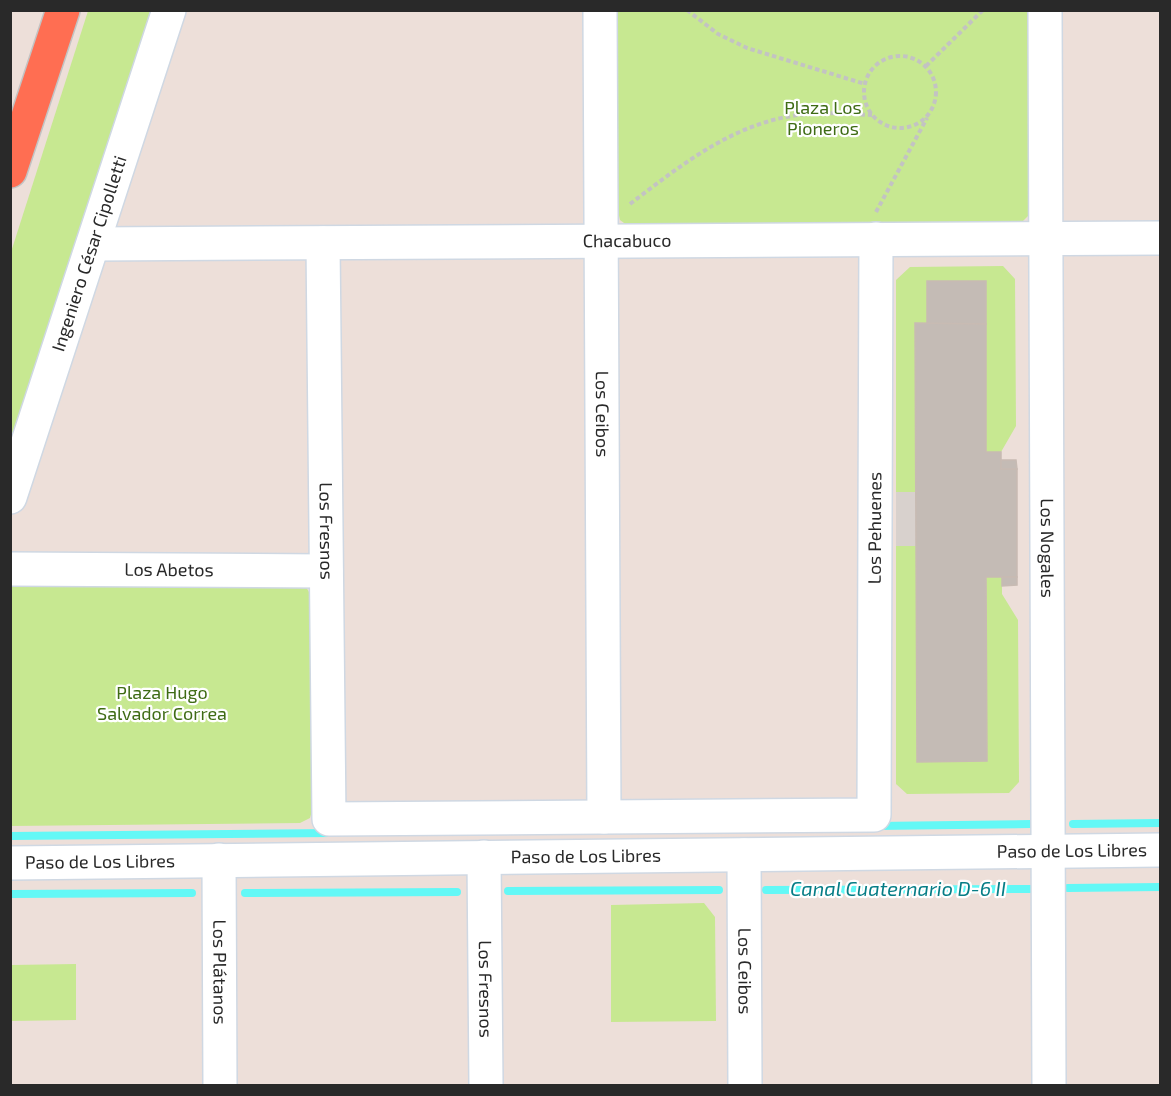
<svg xmlns="http://www.w3.org/2000/svg" width="1171" height="1096" font-family="'Exo 2',sans-serif">
  <style>
    .green { fill: #c7e891 }
    .plaza { fill: #d8d1cd }
    .lines { fill: none; stroke-linecap: round; stroke-linejoin: round }
    .stream { stroke: #63f8f6; stroke-width: 8 }
    .building { fill: #c4bbb5; stroke: #c8bbb3; stroke-width: 1.5 }
    .minor-casing { stroke: #cfd8e3; stroke-width: 36 }
    .highway-casing { stroke: #c3c3c3; stroke-width: 36 }
    .path { stroke: #c3c3c3; stroke-width: 4; stroke-dasharray: 4.5 3; stroke-linecap: butt }
    .minor { stroke: #fff; stroke-width: 33 }
    .highway { stroke: #ff6e52; stroke-width: 33 }
    .labels { text-anchor: middle; stroke-width: 4.5; stroke-linejoin: round; paint-order: stroke }
    .park-label { font-size: 18px; fill: #3e6b14; stroke: #fff }
    .street-label { font-size: 18px; fill: #292929; stroke: #fff }
    .water-label { font-size: 20px; font-style: italic; fill: #067d86; stroke: #fff }
  </style>
  <rect width="100%" height="100%" fill="#eddfd9"/>
  <!-- green -->
  <g class="green">
    <polygon points="88,11 159,11 11,464 11,252"/>
    <polygon points="616,11 1028,11 1029,211 1028,216 1020,224 628,226 620,220 618,211"/>
    <polygon points="1003,266 1015,279 1016,426 1001,452 986,452 927,324 916,492 896,492 896,280 910,267"/>
    <polygon points="896,546 916,546 917,762 987,761 986,577 1002,577 1002,594 1018,620 1019,782 1009,793 907,794 896,784"/>
    <polygon points="11,582 306,587 312,597 313,807 310,818 300,823 11,826"/>
    <polygon points="704,903 715,917 716,1021 611,1022 611,905"/>
    <polygon points="76,964 76,1020 11,1021 11,965"/>
  </g>
  <!-- plaza -->
  <rect class="plaza" x="896" y="492" width="20" height="54"/>
  <g class="lines">
    <!-- stream -->
    <g class="stream">
      <polyline points="1073,824 1160,823"/>
      <polyline points="876,826 1031,824"/>
      <polyline points="10,836 330,833"/>
      <polyline points="1068,888 1160,887"/>
      <polyline points="766,890 1030,889"/>
      <polyline points="508,891 719,890"/>
      <polyline points="245,893 457,892"/>
      <polyline points="10,894 192,893"/>
    </g>
  </g>
  <!-- building -->
  <g class="building">
    <rect x="927" y="281" width="59" height="43"/>
    <polygon points="915,323 986,324 986,452 1001,452 1001,469 1017,469 1017,577 986,577 987,761 917,762"/>
    <polygon points="1001,460 1016,460 1017,469 1001,469"/>
    <polygon points="1002,577 1017,577 1017,585 1002,586"/>
  </g>
  <g class="lines">
    <!-- minor casing -->
    <g class="minor-casing">
      <g id="minor">
        <path id="s1" d="M600 10 604 817"/>
        <path id="s2" d="M1045 10 1049 1086"/>
        <path id="s3" d="M323 243 329 819 874 815 876 239"/>
        <path id="s4" d="M93 244 1160 238"/>
        <path id="s5" d="M10 497 169 10"/>
        <path id="s6" d="M10 569 326 571"/>
        <path id="s7" d="M744 855 745 1086"/>
        <path id="s8" d="M484 857 486 1086"/>
        <path id="s9" d="M219 860 220 1086"/>
        <path id="s10" d="M10 863 1160 850"/>
      </g>
    </g>
    <!-- highway casing -->
    <g class="highway-casing">
      <polyline id="highway" points="10,171 63,10"/>
    </g>
    <!-- path -->
    <g class="path">
      <polyline points="687,10 718,34 747,48 865,84"/>
      <circle cx="900" cy="92" r="36"/>
      <polyline points="926,66 983,10"/>
      <path d="M630 204C684 163 737 120 807 114 829 112 850 114 872 115"/>
      <polyline points="876,212 927,118"/>
    </g>
    <!-- minor -->
    <use href="#minor" class="minor"/>
    <!-- highway -->
    <use href="#highway" class="highway"/>
  </g>
  <g class="labels">
    <!-- park labels -->
    <g class="park-label">
      <text x="823" y="114">Plaza Los<tspan x="823" dy="21">Pioneros</tspan></text>
      <text x="162" y="699">Plaza Hugo<tspan x="162" dy="21">Salvador Correa</tspan></text>
    </g>
    <!-- street labels -->
    <g class="street-label">
      <text dy="6" stroke="none"><textPath href="#s4" startOffset="534">Chacabuco</textPath></text>
      <text dy="6" stroke="none"><textPath href="#s5" startOffset="256">Ingeniero César Cipolletti</textPath></text>
      <text dy="6" stroke="none"><textPath href="#s1" startOffset="404">Los Ceibos</textPath></text>
      <text dy="6" stroke="none"><textPath href="#s3" startOffset="1408">Los Pehuenes</textPath></text>
      <text dy="6" stroke="none"><textPath href="#s3" startOffset="288">Los Fresnos</textPath></text>
      <text dy="6" stroke="none"><textPath href="#s2" startOffset="538">Los Nogales</textPath></text>
      <text dy="6" stroke="none"><textPath href="#s6" startOffset="159">Los Abetos</textPath></text>
      <text dy="6" stroke="none"><textPath href="#s10" startOffset="1062">Paso de Los Libres</textPath></text>
      <text dy="6" stroke="none"><textPath href="#s10" startOffset="576">Paso de Los Libres</textPath></text>
      <text dy="6" stroke="none"><textPath href="#s10" startOffset="90">Paso de Los Libres</textPath></text>
      <text dy="6" stroke="none"><textPath href="#s7" startOffset="116">Los Ceibos</textPath></text>
      <text dy="6" stroke="none"><textPath href="#s9" startOffset="112">Los Plátanos</textPath></text>
      <text dy="6" stroke="none"><textPath href="#s8" startOffset="132">Los Fresnos</textPath></text>
    </g>
    <!-- water labels -->
    <g class="water-label">
      <text x="898" y="896">Canal Cuaternario D-6 II</text>
    </g>
  </g>
  <!-- border -->
  <rect width="1171" height="1096" fill="none" stroke="#292929" stroke-width="24"/>
</svg>
